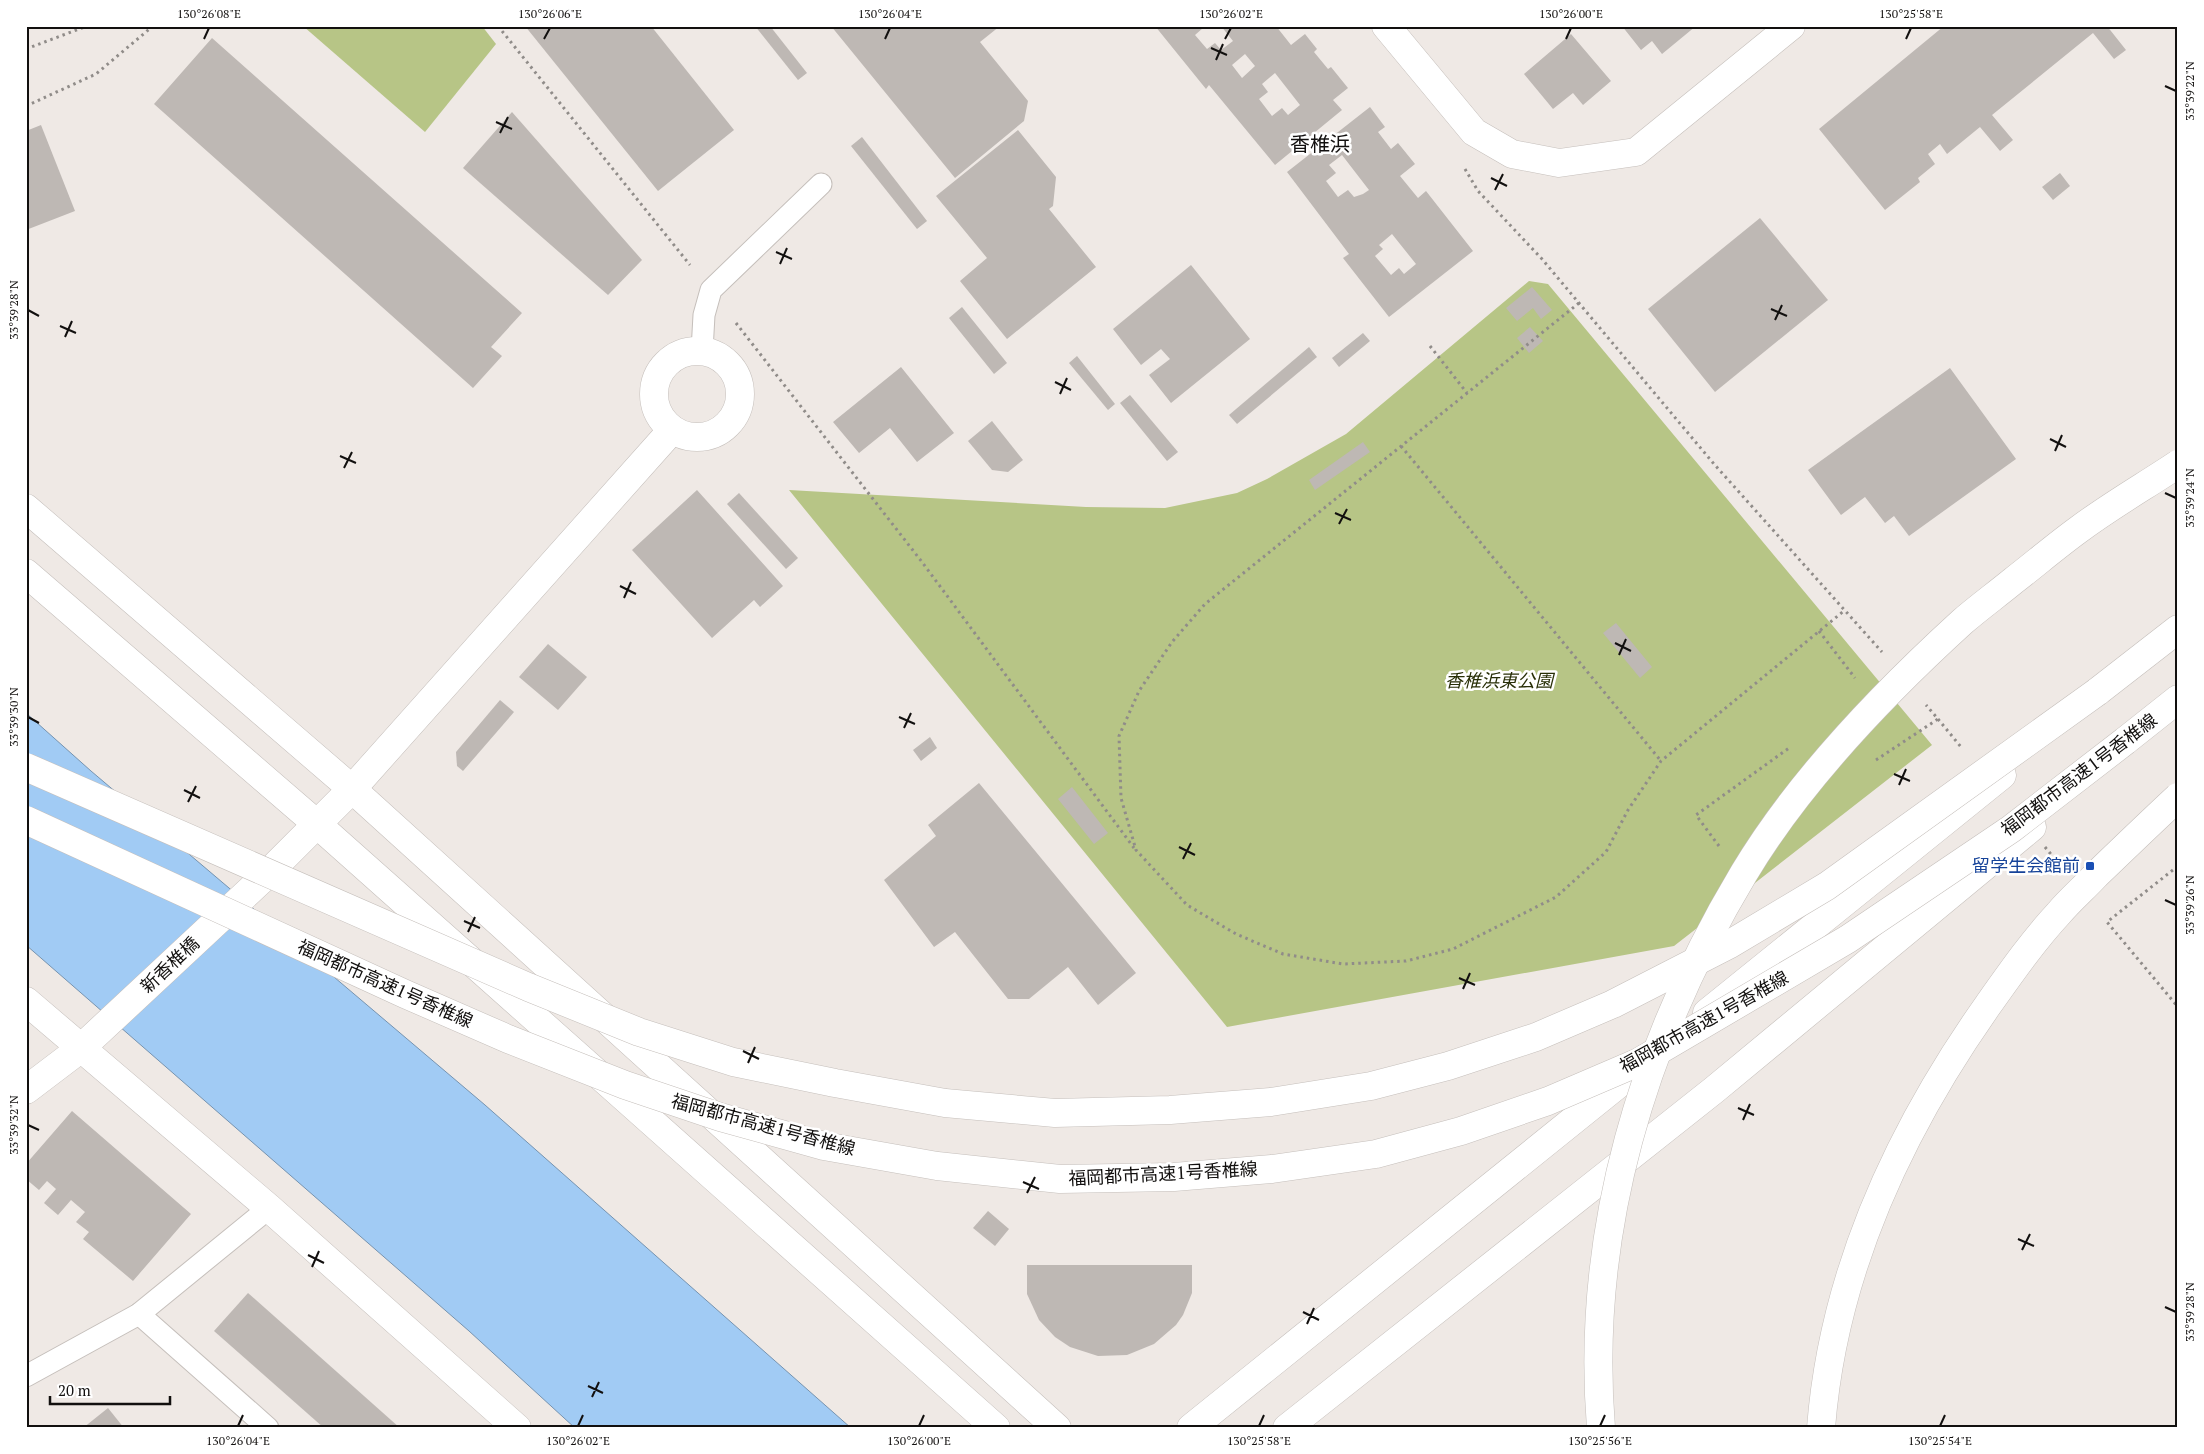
<svg xmlns="http://www.w3.org/2000/svg" width="2204" height="1454" font-family="'PT Serif','Noto Sans JP',serif">
  <style>
    .green { fill: #b7c586 }
    .water { fill: #a1cbf4; stroke: #7693af }
    .building { fill: #beb8b4; fill-rule: evenodd }
    .lines { fill: none; stroke-linecap: round; stroke-linejoin: round }
    .lane-casing { stroke: #c5bfbb; stroke-width: 23 }
    .street-casing { stroke: #c5bfbb; stroke-width: 29 }
    .secondary-casing { stroke: #c5bfbb; stroke-width: 29 }
    .highway-casing { stroke: #c5bfbb; stroke-width: 29 }
    .path { stroke: #908c89; stroke-width: 3; stroke-dasharray: 2.5 4; stroke-linecap: butt }
    .lane { stroke: #fff; stroke-width: 21 }
    .street { stroke: #fff; stroke-width: 28 }
    .secondary { stroke: #fff; stroke-width: 28 }
    .highway { stroke: #fff; stroke-width: 28 }
    .highway-bridge-casing { stroke: #c5bfbb; stroke-width: 29; stroke-linecap: butt }
    .path-bridge { stroke: #908c89; stroke-width: 3; stroke-dasharray: 2.5 4; stroke-linecap: butt }
    .highway-bridge { stroke: #fff; stroke-width: 28 }
    .ticks { fill: none; stroke: #12100f; stroke-width: 2 }
    .transit-dot { fill: #1a4fb4; stroke: #fff; stroke-width: 2 }
    .labels { text-anchor: middle; stroke-width: 5; stroke-linejoin: round; paint-order: stroke }
    .park-label { font-size: 18px; font-style: italic; fill: #282f07; stroke: #fff }
    .street-label { font-size: 18px; fill: #12100f; stroke: #fff }
    .transit-label { font-size: 18px; fill: #164399; stroke: #fff; text-anchor: end }
    .quarter-label { font-size: 20px; fill: #12100f; stroke: #fff }
    .neatline { fill: none; stroke: #12100f; stroke-width: 2 }
    .ticks-label { font-size: 12px; text-anchor: middle; fill: #12100f }
  </style>
  <rect width="100%" height="100%" fill="#efe9e5"/>
  <!-- green -->
  <g class="green">
    <polygon points="303,26 482,26 496,44 425,132"/>
    <polygon points="1529,281 1548,284 1932,745 1674,946 1227,1027 789,490 1086,507 1165,508 1237,493 1267,479 1346,434"/>
  </g>
  <!-- water -->
  <polygon class="water" points="26,713 91,771 485,1105 851,1428 575,1428 469,1331 26,945"/>
  <!-- building -->
  <g class="building">
    <polygon points="525,26 651,26 734,130 658,191"/>
    <polygon points="755,26 770,26 807,73 798,80"/>
    <polygon points="831,26 1000,26 980,42 1028,101 1024,121 955,178"/>
    <path d="M1155 26H1201L1203 28 1195 35 1207 49 1215 43 1221 50 1233 41 1221 26H1276L1291 45 1305 34 1317 49 1314 52 1328 69 1331 67 1348 88 1333 100 1342 110 1275 165 1209 85 1206 89ZM1245 54 1255 66 1242 78 1232 65ZM1275 73 1300 105 1288 115 1282 108 1272 116 1259 99 1268 92 1262 84Z"/>
    <polygon points="1622,26 1696,26 1662,54 1652,41 1641,50"/>
    <polygon points="1944,26 2107,26 2126,50 2114,59 2093,33 1992,115 2013,140 2000,151 1980,127 1947,154 1940,144 1928,154 1935,164 1918,178 1920,182 1885,210 1819,129"/>
    <polygon points="1571,34 1611,81 1583,105 1573,93 1553,109 1524,74"/>
    <polygon points="212,38 522,313 491,347 502,356 473,388 154,104"/>
    <path d="M1370 107 1385 127 1378 132 1391 149 1398 143 1415 164 1400 176 1418 198 1426 191 1473 251 1389 317 1343 258 1349 254 1287 172ZM1342 155 1369 190 1363 194 1354 197 1348 190 1338 197 1326 181 1336 173 1329 165ZM1392 234 1416 264 1404 274 1399 268 1391 275 1375 256 1383 249 1379 245Z"/>
    <polygon points="512,112 642,260 608,295 463,168"/>
    <polygon points="41,125 75,211 26,230 26,131"/>
    <polygon points="1018,130 1056,177 1053,206 1049,209 1096,267 1007,339 960,281 987,258 936,196"/>
    <polygon points="862,137 927,221 917,229 851,146"/>
    <polygon points="2060,173 2070,186 2053,200 2042,187"/>
    <polygon points="1760,218 1828,300 1715,392 1648,309"/>
    <polygon points="1191,265 1250,339 1171,403 1149,375 1170,359 1161,349 1141,365 1113,329"/>
    <polygon points="1532,287 1552,310 1541,319 1533,308 1517,321 1506,308"/>
    <polygon points="962,307 1007,363 994,374 949,318"/>
    <polygon points="1530,327 1543,341 1529,353 1517,338"/>
    <polygon points="1363,333 1370,341 1339,367 1332,358"/>
    <polygon points="1309,347 1317,357 1237,424 1229,415"/>
    <polygon points="1077,356 1115,404 1108,410 1069,363"/>
    <polygon points="901,367 954,433 917,462 890,428 859,453 833,422"/>
    <polygon points="1950,368 2016,459 1909,536 1894,516 1885,523 1865,497 1841,515 1808,470"/>
    <polygon points="1130,395 1178,452 1167,461 1120,403"/>
    <polygon points="992,421 1023,460 1008,472 992,470 968,441"/>
    <polygon points="1363,442 1370,452 1315,490 1309,480"/>
    <polygon points="697,490 783,586 760,607 754,600 712,638 632,550"/>
    <polygon points="739,493 798,558 786,569 727,504"/>
    <polygon points="1616,623 1652,667 1640,678 1603,633"/>
    <polygon points="548,644 587,677 558,710 519,677"/>
    <polygon points="500,700 514,712 463,771 457,766 456,752"/>
    <polygon points="930,737 937,748 921,761 913,750"/>
    <polygon points="979,783 1136,973 1098,1005 1068,967 1029,999 1008,999 955,932 934,947 884,880 936,836 928,825"/>
    <polygon points="1072,787 1108,833 1094,844 1058,799"/>
    <polygon points="72,1111 191,1214 133,1281 83,1239 89,1232 76,1222 85,1212 71,1200 58,1215 44,1203 56,1189 47,1181 39,1190 26,1179 26,1164"/>
    <polygon points="988,1211 1009,1229 995,1246 973,1228"/>
    <polygon points="1027,1265 1192,1265 1192,1293 1183,1315 1176,1325 1154,1344 1127,1355 1098,1356 1070,1347 1055,1337 1039,1320 1027,1294"/>
    <polygon points="248,1293 400,1428 324,1428 214,1331"/>
    <polygon points="108,1408 124,1428 83,1428"/>
  </g>
  <g class="lines">
    <!-- lane casing -->
    <g class="lane-casing">
      <g id="lane">
        <polyline points="702,351 704,315 711,290 821,184"/>
        <polyline points="139,1314 268,1428"/>
        <polyline points="26,1376 139,1314 269,1208"/>
      </g>
    </g>
    <!-- street casing -->
    <g class="street-casing">
      <g id="street">
        <circle cx="697" cy="394" r="43"/>
        <polyline points="352,789 672,430"/>
      </g>
    </g>
    <!-- secondary casing -->
    <g class="secondary-casing">
      <g id="secondary">
        <polyline points="1386,26 1474,132 1512,154 1559,163 1636,152 1791,26"/>
        <polyline points="26,508 352,789 1057,1428"/>
        <polyline points="26,573 318,825 996,1428"/>
        <polyline points="26,1001 269,1208 517,1428"/>
        <polyline points="1707,1013 2002,775"/>
        <polyline points="26,1090 80,1049 260,881 352,789"/>
        <polyline points="1191,1428 1642,1065"/>
        <polyline points="1287,1428 1714,1090 2032,827"/>
      </g>
    </g>
    <!-- highway casing -->
    <g class="highway-casing">
      <g id="highway">
        <polyline points="2097,692 2178,629"/>
        <polyline points="2125,741 2178,699"/>
      </g>
    </g>
    <!-- path -->
    <g class="path">
      <polyline points="498,26 690,265"/>
      <polyline points="26,49 87,26"/>
      <polyline points="26,106 96,74 153,26"/>
      <polyline points="1465,169 1478,191 1542,259 1714,464 1882,652"/>
      <polyline points="1579,303 1205,604 1172,642 1139,691 1119,736 1121,798 1136,850 1187,905 1236,934 1283,954 1343,964 1406,961 1453,949 1556,897 1606,852 1628,810 1661,761 1845,610"/>
      <polyline points="736,323 922,562 1134,848"/>
      <polyline points="1430,346 1467,393"/>
      <polyline points="1401,446 1661,761"/>
      <polyline points="1819,631 1855,678"/>
      <polyline points="1876,760 1938,719 1926,705"/>
      <polyline points="1719,846 1696,815 1789,748"/>
      <polyline points="2178,866 2107,922 2178,1007"/>
    </g>
    <!-- lane -->
    <use href="#lane" class="lane"/>
    <!-- street -->
    <use href="#street" class="street"/>
    <!-- secondary -->
    <use href="#secondary" class="secondary"/>
    <!-- highway -->
    <use href="#highway" class="highway"/>
    <!-- highway-bridge casing -->
    <g class="highway-bridge-casing">
      <g id="highway-bridge">
        <polyline points="26,767 528,987 639,1032 733,1062 835,1083 945,1103 1055,1113 1170,1110 1271,1102 1371,1086 1448,1066 1536,1037 1613,1004 1730,944 1827,886 2097,692"/>
        <polyline points="26,820 405,994 508,1039 625,1085 720,1117 824,1146 937,1166 1060,1179 1174,1177 1272,1169 1376,1154 1461,1131 1548,1101 1639,1062 1848,939 2011,829 2125,741"/>
        <path d="M1601 1428C1585 1231 1643 1041 1744 873 1799 781 1883 694 1962 622 1978 608 1996 595 2013 581 2035 564 2056 546 2078 530 2110 506 2145 486 2178 464"/>
        <path d="M1821 1428C1833 1273 1899 1131 1988 1005 2010 974 2033 941 2059 913 2070 900 2084 888 2096 875 2123 849 2150 823 2178 797"/>
      </g>
    </g>
    <!-- path-bridge -->
    <g class="path-bridge">
      <polyline points="1938,719 1961,747"/>
      <polyline points="2045,847 2059,864"/>
    </g>
    <!-- highway-bridge -->
    <use href="#highway-bridge" class="highway-bridge"/>
  </g>
  <!-- ticks -->
  <path class="ticks" d="M204 39 209 28M544 39 550 28M885 39 890 28M1225 39 1231 28M1566 39 1571 28M1906 39 1911 28M1211 48 1227 55M1216 60 1223 44M2165 86 2176 91M496 122 512 129M500 133 508 117M1491 178 1507 186M1495 190 1503 174M776 252 792 259M780 264 787 248M1771 309 1787 316M28 310 39 316M1775 320 1782 305M60 326 76 333M65 337 72 321M1055 382 1071 390M1060 394 1067 378M2050 439 2066 447M2055 451 2062 435M340 456 356 463M344 468 352 452M2165 493 2176 498M1335 513 1351 520M1339 524 1347 509M620 586 636 594M624 598 631 582M1615 643 1631 651M1619 655 1626 639M28 717 39 723M899 717 915 724M904 728 911 713M1894 774 1910 781M1899 785 1906 769M184 790 200 798M188 802 196 786M1179 847 1195 855M1183 859 1191 843M2165 900 2176 905M464 921 480 928M468 932 475 917M1459 978 1475 985M1463 989 1470 973M743 1051 759 1059M748 1063 755 1047M1738 1108 1754 1115M1743 1120 1750 1104M28 1125 39 1130M1023 1182 1039 1189M1027 1193 1035 1177M2018 1239 2034 1246M2022 1250 2030 1234M308 1255 324 1263M312 1267 319 1251M2165 1307 2176 1312M1303 1312 1319 1320M1307 1324 1314 1308M588 1386 603 1393M592 1397 599 1382M238 1426 243 1415M578 1426 583 1415M919 1426 924 1415M1259 1426 1264 1415M1600 1426 1605 1415M1940 1426 1945 1415"/>
  <!-- markers -->
  <rect class="transit-dot" x="2085" y="861" width="10" height="10" rx="2.5"/>
  <g class="labels">
    <!-- park labels -->
    <g class="park-label">
      <text x="1499" y="687">香椎浜東公園</text>
    </g>
    <!-- street labels -->
    <g class="street-label">
      <text transform="translate(2079 775) rotate(-37)" y="6">福岡都市高速1号香椎線</text>
      <text transform="translate(170 965) rotate(-43)" y="6">新香椎橋</text>
      <text transform="translate(385 984) rotate(24)" y="6">福岡都市高速1号香椎線</text>
      <text transform="translate(1704 1022) rotate(-29)" y="6">福岡都市高速1号香椎線</text>
      <text transform="translate(763 1125) rotate(15)" y="6">福岡都市高速1号香椎線</text>
      <text transform="translate(1163 1174) rotate(-3)" y="6">福岡都市高速1号香椎線</text>
    </g>
    <!-- transit labels -->
    <g class="transit-label">
      <text x="2080" y="872">留学生会館前</text>
    </g>
    <!-- quarter labels -->
    <g class="quarter-label">
      <text x="1320" y="151">香椎浜</text>
    </g>
  </g>
  <!-- border -->
  <rect width="2204" height="1454" fill="none" stroke="#ffffff" stroke-width="55"/>
  <!-- scale -->
  <path d="M50 1396v8h120v-8" fill="none" stroke="#12100f" stroke-width="2.5"/>
  <text x="58" y="1396" font-size="15" fill="#12100f" stroke="#ffffff" stroke-width="4" paint-order="stroke">20 m</text>
  <rect x="28" y="28" width="2148" height="1398" class="neatline"/>
  <g class="ticks-label">
    <text x="209" y="18">130°26'08"E</text>
    <text x="550" y="18">130°26'06"E</text>
    <text x="890" y="18">130°26'04"E</text>
    <text x="1231" y="18">130°26'02"E</text>
    <text x="1571" y="18">130°26'00"E</text>
    <text x="1911" y="18">130°25'58"E</text>
    <text transform="translate(2190 91) rotate(-90)" y="4">33°39'22"N</text>
    <text transform="translate(14 310) rotate(-90)" y="4">33°39'28"N</text>
    <text transform="translate(2190 498) rotate(-90)" y="4">33°39'24"N</text>
    <text transform="translate(14 717) rotate(-90)" y="4">33°39'30"N</text>
    <text transform="translate(2190 905) rotate(-90)" y="4">33°39'26"N</text>
    <text transform="translate(14 1125) rotate(-90)" y="4">33°39'32"N</text>
    <text transform="translate(2190 1312) rotate(-90)" y="4">33°39'28"N</text>
    <text x="238" y="1445">130°26'04"E</text>
    <text x="578" y="1445">130°26'02"E</text>
    <text x="919" y="1445">130°26'00"E</text>
    <text x="1259" y="1445">130°25'58"E</text>
    <text x="1600" y="1445">130°25'56"E</text>
    <text x="1940" y="1445">130°25'54"E</text>
  </g>
</svg>
